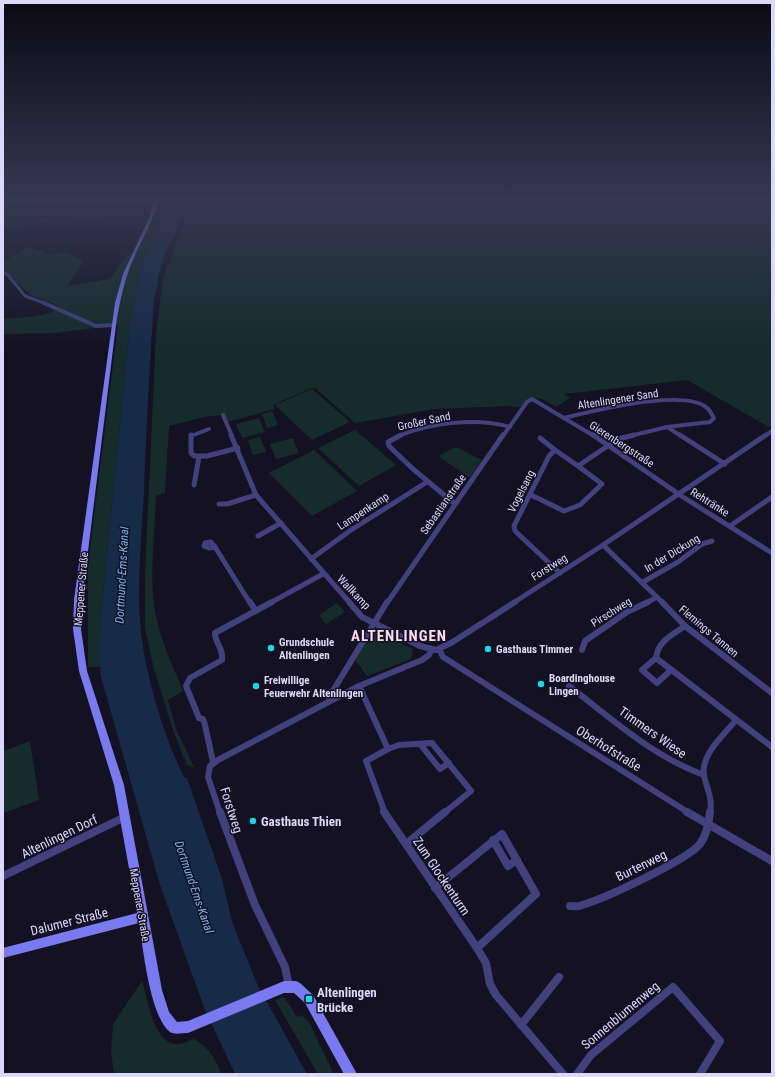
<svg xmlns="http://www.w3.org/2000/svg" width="775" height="1077" font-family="'Roboto Condensed',sans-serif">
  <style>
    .green { fill: #152c2b }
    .water { fill: #162b48 }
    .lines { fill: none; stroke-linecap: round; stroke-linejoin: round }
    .minor-far4 { stroke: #42417d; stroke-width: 3 }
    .minor-far3 { stroke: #42417d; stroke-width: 4 }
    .minor-far2 { stroke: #42417d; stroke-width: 5 }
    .minor-far1 { stroke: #42417d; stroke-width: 6 }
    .minor { stroke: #42417d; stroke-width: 8 }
    .secondary { fill: #797af0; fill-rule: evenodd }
    .poi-dot { fill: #1ad6e4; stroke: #141123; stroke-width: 1.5 }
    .labels { text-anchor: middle; stroke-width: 3; stroke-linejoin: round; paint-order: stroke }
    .street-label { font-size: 11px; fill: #dbd8fb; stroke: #141123 }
    .poi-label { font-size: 11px; font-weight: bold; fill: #dbd8fb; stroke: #141123; text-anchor: start }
    .water-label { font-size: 12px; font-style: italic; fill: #71b9ef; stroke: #141123 }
    .near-street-label { font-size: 13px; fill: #dbd8fb; stroke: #141123 }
    .near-poi-label { font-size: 13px; font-weight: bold; fill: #dbd8fb; stroke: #141123; text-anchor: start }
    .district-label { font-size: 15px; font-weight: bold; letter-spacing: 1px; fill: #fbd9f0; stroke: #141123 }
  </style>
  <rect width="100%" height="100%" fill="#141123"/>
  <!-- green -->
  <g class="green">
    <path d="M158 198H172L142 262 130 323 101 614 100 667H88V565L118 325 56 333 3 334V319C18 318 46 317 58 309L57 305 30 295 11 276 3 271V261L29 247 48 254 67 252 83 262 67 286 110 279 127 255 137 253 139 249 152 220Z"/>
    <path d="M194 198H772V425L769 427 687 380 565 394 570 398 556 407C540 398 535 392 520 407L509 406 435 409 355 423 314 387 273 405 275 409 227 422 224 415 204 417 169 426 165 493 156 496C155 535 148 577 156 616 161 642 173 666 183 691L168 700 176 729 194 767 187 765 173 730 154 669 145 628V574L156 335 163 278Z"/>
    <polygon points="146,211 64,222 47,221 3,229 3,221 44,217 49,221 63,220"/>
    <polygon points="312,389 350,422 312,440 275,405"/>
    <polygon points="272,411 278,425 267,428 262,414"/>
    <polygon points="259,418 265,432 242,438 236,424"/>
    <polygon points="355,430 396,465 359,486 318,448"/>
    <polygon points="260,437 266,452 253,455 248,440"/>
    <polygon points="293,438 299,453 276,459 270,444"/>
    <polygon points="456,447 482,460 470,478 438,456"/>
    <polygon points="314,450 357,491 312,516 269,473"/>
    <polygon points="337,603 345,612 326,624 319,615"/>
    <polygon points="372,630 413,649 411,659 367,676 355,660"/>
    <polygon points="30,741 39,800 3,813 3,751"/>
    <path d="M142 981C148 999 153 1046 179 1044 183 1044 189 1040 194 1039 209 1047 215 1059 222 1074H114L111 1052 113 1024Z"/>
    <polygon points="284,997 297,1017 302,1015 309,1022 334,1074 318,1074 275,1000"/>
  </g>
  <!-- water -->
  <path class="water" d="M172 198H191L162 261 154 300C150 363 146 427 144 490 142 532 137 580 140 621 143 668 163 735 184 777L187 778 222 879 232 922 258 986 307 1074H235L205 1010 160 885 101 677 99 658 101 614 130 323 142 262Z"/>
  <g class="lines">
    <!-- minor-far4 -->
    <polyline class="minor-far4" points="3,272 8,275 25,296 47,304"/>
    <!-- minor-far3 -->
    <g class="minor-far3">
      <polyline points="44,303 96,326 114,325"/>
      <polyline points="223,415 232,436"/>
      <path d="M564 418C592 411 685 388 707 408 710 410 712 415 714 418L710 422 667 427"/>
      <polyline points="191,436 209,429"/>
      <path d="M398 436C431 423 476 417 510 427"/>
      <polyline points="503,436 527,402 532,399 594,436"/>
      <polyline points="630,436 667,427 681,436"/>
      <polyline points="765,436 772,431"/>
    </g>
    <!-- minor-far2 -->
    <g class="minor-far2">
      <polyline points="191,435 191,453 194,456 207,456 238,448"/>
      <polyline points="231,435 256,495 350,603"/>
      <polyline points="401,435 388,442 389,446 413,469 455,504"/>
      <polyline points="593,435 683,497 772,553"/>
      <polyline points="680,435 725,464"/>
      <polyline points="540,438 555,450"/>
      <polyline points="194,485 199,457"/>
      <polyline points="531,495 564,511 580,505 602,484 578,466"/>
      <polyline points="219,504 227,504 256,495"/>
      <polyline points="730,526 772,497"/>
      <polyline points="258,536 281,523"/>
      <polygon points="211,542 215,547 209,548 204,546 205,543"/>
      <polyline points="603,545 663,603"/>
      <polyline points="215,547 250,603"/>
      <polyline points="311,559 351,530 427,482"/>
      <polyline points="560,573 515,531 514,526 549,456 555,450 578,466 618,439 634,435"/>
      <polyline points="643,582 678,562 702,544 712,541"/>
      <polyline points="270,603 323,574"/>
      <polyline points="387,603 503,435"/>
      <polyline points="513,603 603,545 766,435"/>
      <polyline points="646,603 657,597"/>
    </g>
    <!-- minor-far1 -->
    <g class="minor-far1">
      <polyline points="250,602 256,611"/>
      <polyline points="349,602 362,617 420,646 436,650 451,643 515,602"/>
      <polyline points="662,602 685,626 772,693"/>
      <path d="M685 626C672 635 658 641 656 658L772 747"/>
      <polyline points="439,649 443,657 689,813"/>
      <polyline points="582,650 585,641 627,612 648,602"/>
      <polyline points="656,658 642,670 657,683 671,670"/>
      <polyline points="359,686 388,749 366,761 385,813"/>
      <path d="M569 686C612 719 652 756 704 775"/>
      <polyline points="329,701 334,689 387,602"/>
      <polyline points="420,744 440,769 449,763"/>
      <polyline points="388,749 399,745 432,743 471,791 444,813"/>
      <path d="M213 762 205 725 203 719 199 718 186 686 190 678 222 660C224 649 215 643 215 633L272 602"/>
      <polyline points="220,813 208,777 210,766 218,760 359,686 422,660 429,655 432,649"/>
      <path d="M710 813C713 799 707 789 704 776 700 755 724 735 736 720"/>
    </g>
    <!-- minor -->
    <g class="minor">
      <polyline points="220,812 255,905 285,967 289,986"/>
      <polyline points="384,812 477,948 486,963 490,984 496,995 563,1074"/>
      <polyline points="687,812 772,861"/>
      <polyline points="493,840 508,866 517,860"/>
      <polyline points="406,844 445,812"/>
      <polyline points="3,876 125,817"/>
      <polyline points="435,888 502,834 536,894 477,948"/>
      <path d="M570 906C574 906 579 907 582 905 604 899 687 860 700 844 706 836 709 822 710 812"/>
      <polyline points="521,1025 559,977"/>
      <polyline points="577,1074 591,1055 673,987 720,1041 700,1074"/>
    </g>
    <!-- secondary -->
    <path class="secondary" d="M155 198H159C153 223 139 244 130 267 123 286 119 305 116 325L82 600 81 629 87 671 124 785 162 990 169 1012 177 1022 188 1021 284 981H296L300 983 313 995 357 1074H344L305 1003 294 993H284L188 1033C183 1033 174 1035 170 1032 150 1017 143 948 139 923L3 958V948L137 913 114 785 79 671 73 629 74 600 115 303 123 274 150 216Z"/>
  </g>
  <!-- sky -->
  <linearGradient id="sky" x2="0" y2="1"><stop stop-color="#0b0913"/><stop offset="0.57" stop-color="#343850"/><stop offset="1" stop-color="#343850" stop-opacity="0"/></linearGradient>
  <rect width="775" height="349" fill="url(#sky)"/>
  <!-- markers -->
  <g class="poi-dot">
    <circle cx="271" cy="648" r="4"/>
    <circle cx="488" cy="649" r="4"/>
    <circle cx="541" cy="684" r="4"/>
    <circle cx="256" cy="686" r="4"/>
    <circle cx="253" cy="821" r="4"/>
    <rect x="305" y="995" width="8" height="8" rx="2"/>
  </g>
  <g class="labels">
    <!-- street labels -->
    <g class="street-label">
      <text transform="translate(618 399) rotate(-9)" y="4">Altenlingener Sand</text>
      <text transform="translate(424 421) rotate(-12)" y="4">Großer Sand</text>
      <text transform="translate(622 444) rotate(33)" y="4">Gierenbergstraße</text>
      <text transform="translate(521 491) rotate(-63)" y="4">Vogelsang</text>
      <text transform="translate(710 502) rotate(32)" y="4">Rehtränke</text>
      <text transform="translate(443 504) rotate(-55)" y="4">Sebastianstraße</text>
      <text transform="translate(363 511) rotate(-33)" y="4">Lampenkamp</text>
      <text transform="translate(672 553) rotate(-31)" y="4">In der Dickung</text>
      <text transform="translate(549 567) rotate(-32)" y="4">Forstweg</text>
      <text transform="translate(81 589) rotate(-85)" y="4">Meppener Straße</text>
      <text transform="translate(354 592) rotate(46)" y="4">Wallkamp</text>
      <text transform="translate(611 612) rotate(-32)" y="4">Pirschweg</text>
      <text transform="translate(709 631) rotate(40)" y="4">Flemings Tannen</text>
      <text transform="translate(140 905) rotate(80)" y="4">Meppener Straße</text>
    </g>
    <!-- poi labels -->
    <g class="poi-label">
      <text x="279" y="646">Grundschule<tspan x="279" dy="13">Altenlingen</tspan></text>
      <text x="496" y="653">Gasthaus Timmer</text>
      <text x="549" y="682">Boardinghouse<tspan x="549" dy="13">Lingen</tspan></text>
      <text x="264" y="684">Freiwillige<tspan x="264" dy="13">Feuerwehr Altenlingen</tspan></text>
    </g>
    <!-- water labels -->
    <g class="water-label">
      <text transform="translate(122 575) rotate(-87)" y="4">Dortmund-Ems-Kanal</text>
      <text transform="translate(194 887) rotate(71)" y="4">Dortmund-Ems-Kanal</text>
    </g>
    <!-- near-street labels -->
    <g class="near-street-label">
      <text transform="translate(653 732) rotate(35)" y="5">Timmers Wiese</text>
      <text transform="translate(609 748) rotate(32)" y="5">Oberhofstraße</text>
      <text transform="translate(232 810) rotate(72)" y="5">Forstweg</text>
      <text transform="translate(59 836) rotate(-26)" y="5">Altenlingen Dorf</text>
      <text transform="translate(641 865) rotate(-26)" y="5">Burtenweg</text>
      <text transform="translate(442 876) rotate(56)" y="5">Zum Glockenturm</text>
      <text transform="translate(69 921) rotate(-14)" y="5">Dalumer Straße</text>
      <text transform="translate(620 1015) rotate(-40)" y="5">Sonnenblumenweg</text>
    </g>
    <!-- near-poi labels -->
    <g class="near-poi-label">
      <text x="261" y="826">Gasthaus Thien</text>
      <text x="317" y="997">Altenlingen<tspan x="317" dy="15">Brücke</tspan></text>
    </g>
    <!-- district labels -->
    <g class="district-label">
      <text x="399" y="641">ALTENLINGEN</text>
    </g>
  </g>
  <!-- border -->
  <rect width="775" height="1077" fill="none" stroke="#dbd8fb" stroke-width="8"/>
</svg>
